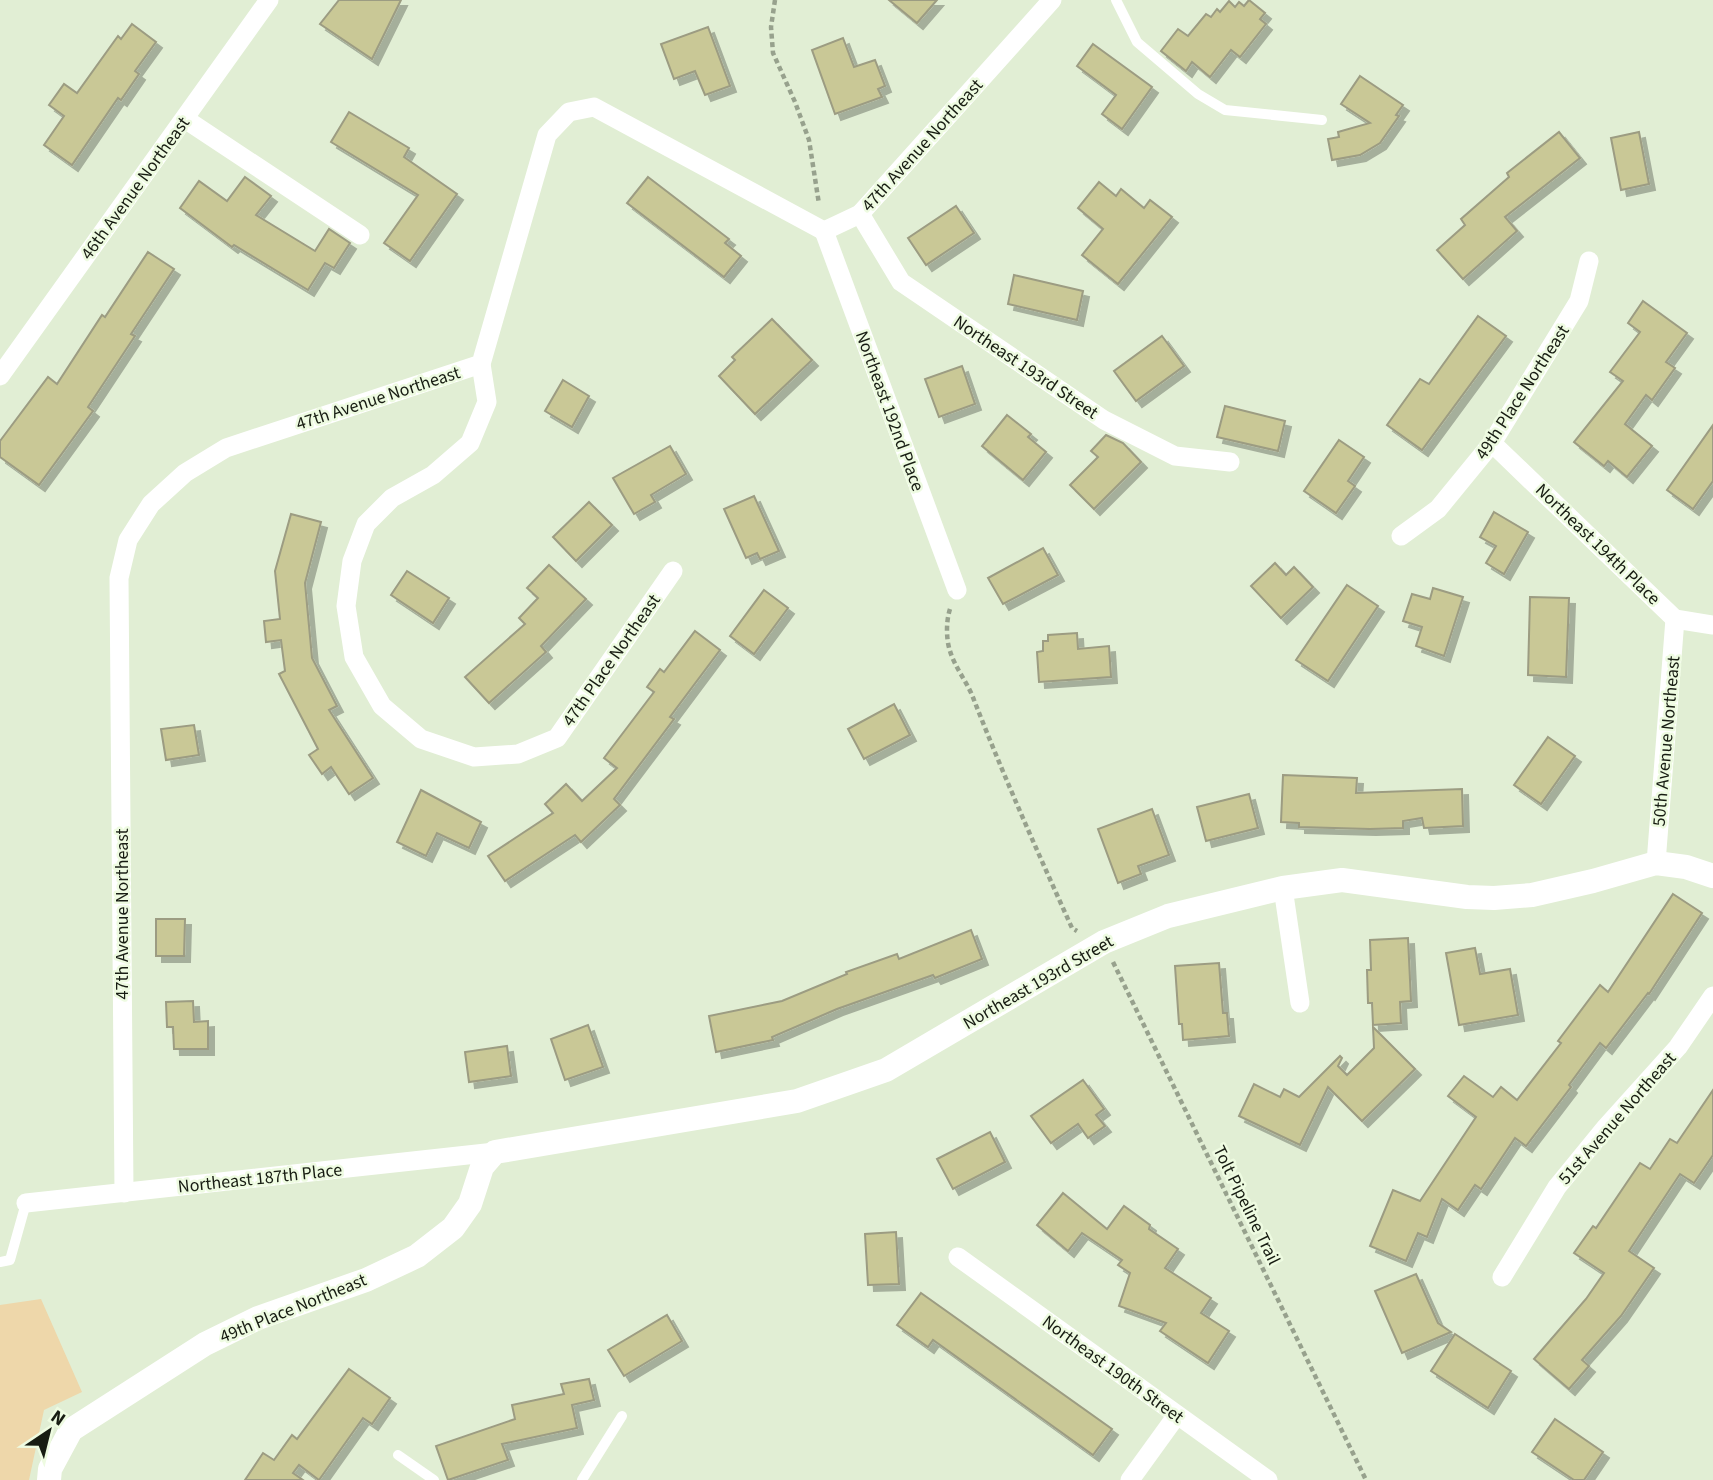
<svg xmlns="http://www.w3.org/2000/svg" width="1713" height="1480" font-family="'Source Sans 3',sans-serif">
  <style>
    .green { fill: #eed7aa }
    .building { fill: #c9c896; stroke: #9c9c82; stroke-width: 2; filter: url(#shadow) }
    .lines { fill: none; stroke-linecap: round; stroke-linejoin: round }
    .path { stroke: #97a18d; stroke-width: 4.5; stroke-dasharray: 5 3.5; stroke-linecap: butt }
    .service { stroke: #fff; stroke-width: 10 }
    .minor { stroke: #fff; stroke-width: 19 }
    .tertiary { stroke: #fff; stroke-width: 24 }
    .labels { text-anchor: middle; stroke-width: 5; stroke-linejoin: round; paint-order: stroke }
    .street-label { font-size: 18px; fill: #171c12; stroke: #eefbe1 }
  </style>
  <defs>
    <filter id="shadow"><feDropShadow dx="6" dy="6" stdDeviation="0" flood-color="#0004"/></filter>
  </defs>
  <rect width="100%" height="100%" fill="#e1eed4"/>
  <!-- green -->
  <polygon class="green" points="41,1299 82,1392 44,1410 29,1480 0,1480 0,1305"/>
  <!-- building -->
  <g class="building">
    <polygon points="339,0 401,0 372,59 320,24"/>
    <polygon points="889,0 937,0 917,23"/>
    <polygon points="1249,0 1265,13 1260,19 1266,24 1240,57 1231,50 1210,77 1192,62 1186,71 1161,51 1178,29 1188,36 1206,14 1211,17 1217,9 1220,12 1229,1 1235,7 1239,2 1244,6"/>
    <polygon points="132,24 156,42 135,71 139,74 121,100 118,98 72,165 44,145 64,116 49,105 64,84 77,93 118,36 121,39"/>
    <polygon points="708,27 730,86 705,95 695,71 674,79 661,44"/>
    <polygon points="843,38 854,67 875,60 885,86 878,89 882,97 835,114 812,50"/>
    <polygon points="1093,44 1152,87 1122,129 1102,114 1116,95 1077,66"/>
    <polygon points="1360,76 1403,105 1396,115 1399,116 1380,143 1360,155 1332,160 1328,139 1339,137 1338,132 1370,123 1341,104"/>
    <polygon points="349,112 409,148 404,157 457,194 410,261 384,243 418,195 331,142"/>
    <polygon points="1559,132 1580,158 1505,217 1517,231 1463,279 1437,250 1465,225 1461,219 1509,177 1507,173"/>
    <polygon points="1639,132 1649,184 1621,190 1611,138"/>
    <polygon points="245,177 271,196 256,215 315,251 329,229 350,243 334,268 325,263 308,290 234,245 232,247 180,208 199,181 227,201"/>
    <polygon points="648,177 729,239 725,243 741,256 724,277 627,203"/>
    <polygon points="1099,182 1116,196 1121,189 1144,208 1150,200 1172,217 1118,284 1082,255 1103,229 1078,208"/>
    <polygon points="956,206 974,233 926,265 908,238"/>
    <polygon points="148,252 174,269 131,334 135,336 88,407 93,411 39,485 0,457 0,441 48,377 57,384 102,315 105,317"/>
    <polygon points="1014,275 1083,291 1077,320 1008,304"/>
    <polygon points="1643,301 1687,333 1666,362 1675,368 1652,400 1646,395 1625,424 1652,446 1627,477 1608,461 1604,466 1574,442 1623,381 1610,372 1640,332 1628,323"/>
    <polygon points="1478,316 1506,336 1422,450 1387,425 1420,379 1429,384"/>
    <polygon points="772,319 812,360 755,414 719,376 735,360 732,357"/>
    <polygon points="1162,336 1184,366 1136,401 1114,371"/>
    <polygon points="962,366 975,404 939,417 925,379"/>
    <polygon points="563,380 589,396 572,427 545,411"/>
    <polygon points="1225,406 1285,421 1278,451 1217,437"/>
    <polygon points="1007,415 1031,434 1028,437 1046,452 1023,480 982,446"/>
    <polygon points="1713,425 1713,481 1693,509 1667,490"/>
    <polygon points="1106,435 1123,443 1141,462 1094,509 1070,485 1098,457 1091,451"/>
    <polygon points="1339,440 1364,457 1348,481 1355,486 1336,513 1304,491"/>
    <polygon points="670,446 686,474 651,495 655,502 634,514 613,478"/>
    <polygon points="754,496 779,551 760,559 757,553 746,558 724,509"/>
    <polygon points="589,502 612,525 576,561 553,537"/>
    <polygon points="1494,512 1528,532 1504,574 1486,563 1496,546 1480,537"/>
    <polygon points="291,514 321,522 305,583 312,658 337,706 329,710 373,778 349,794 331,767 322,774 309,755 318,749 279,674 285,671 281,640 266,642 264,621 280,619 275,571"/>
    <polygon points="1043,548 1058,575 1003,604 988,578"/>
    <polygon points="1275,563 1286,575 1294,567 1313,587 1281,618 1251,586"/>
    <polygon points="549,565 586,599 541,646 546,652 489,703 465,677 525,624 519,618 538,598 527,588"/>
    <polygon points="407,571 449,598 433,623 391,595"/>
    <polygon points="1347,585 1378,606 1328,681 1296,660"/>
    <polygon points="1433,588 1463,597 1444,656 1416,646 1422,627 1403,621 1412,594 1430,599"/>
    <polygon points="764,590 788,608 754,654 730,636"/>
    <polygon points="1530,597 1569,598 1566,677 1528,675"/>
    <polygon points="695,631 720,650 670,717 674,719 614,799 620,805 581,842 575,835 505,881 488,856 553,813 545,804 566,784 582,801 617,768 604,758 654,692 647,687 660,669 664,672"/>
    <polygon points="1077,633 1078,649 1109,646 1111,677 1039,682 1037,652 1043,651 1043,641 1048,641 1048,635"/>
    <polygon points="894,704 910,735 864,759 848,729"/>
    <polygon points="194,725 199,755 166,760 161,729"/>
    <polygon points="1548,737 1575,756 1541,804 1514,785"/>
    <polygon points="1283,775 1357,778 1356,793 1462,789 1463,826 1424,828 1422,818 1403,821 1403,828 1370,829 1299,827 1299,823 1281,822"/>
    <polygon points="421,790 481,822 469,848 437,833 426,856 397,842"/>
    <polygon points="1249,794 1258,828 1206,841 1197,807"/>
    <polygon points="1152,809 1169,855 1138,866 1141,874 1118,883 1098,829"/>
    <polygon points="1673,894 1702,913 1649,994 1648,993 1606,1048 1600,1043 1569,1085 1571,1087 1526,1146 1515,1138 1481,1189 1475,1185 1458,1210 1442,1199 1427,1237 1418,1233 1406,1261 1370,1246 1393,1190 1420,1201 1476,1117 1448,1096 1464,1076 1493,1097 1501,1087 1517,1100 1561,1043 1558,1041 1600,985 1608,992"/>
    <polygon points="156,919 185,919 184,956 156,956"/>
    <polygon points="971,930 982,959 935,978 933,975 837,1009 772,1037 773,1040 716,1052 709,1016 782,1001 847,974 846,972 897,954 899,959"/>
    <polygon points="1408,938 1411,1001 1400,1002 1401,1023 1373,1025 1372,1003 1368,1003 1367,970 1371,970 1370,940"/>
    <polygon points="1475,948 1480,974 1510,969 1518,1015 1459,1025 1446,953"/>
    <polygon points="1219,963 1223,1013 1227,1013 1229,1036 1183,1040 1182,1024 1179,1024 1175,966"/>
    <polygon points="193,1001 194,1022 208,1021 208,1049 174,1049 173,1027 167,1027 166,1002"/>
    <polygon points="588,1025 603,1067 565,1080 551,1039"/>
    <polygon points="1373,1027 1415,1069 1362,1121 1328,1087 1300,1145 1239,1116 1254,1084 1280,1097 1284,1089 1299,1097 1340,1056 1342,1058 1338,1066 1347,1075 1374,1048"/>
    <polygon points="507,1046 511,1076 469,1082 465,1052"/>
    <polygon points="1083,1080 1104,1109 1096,1115 1105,1126 1088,1138 1078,1124 1051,1143 1031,1116"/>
    <polygon points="1713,1090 1713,1155 1694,1183 1680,1174 1629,1251 1654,1268 1621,1316 1582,1360 1589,1366 1569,1389 1534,1359 1586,1299 1604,1273 1574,1253 1593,1226 1596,1228 1640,1163 1650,1169 1670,1139 1677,1143"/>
    <polygon points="990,1132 1005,1162 953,1189 937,1159"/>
    <polygon points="1063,1193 1107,1229 1124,1206 1150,1225 1149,1229 1178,1249 1165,1268 1211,1298 1201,1313 1229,1331 1208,1363 1160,1331 1166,1323 1119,1306 1130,1273 1118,1265 1122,1260 1082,1233 1068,1251 1037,1225"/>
    <polygon points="896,1232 899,1284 868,1285 865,1234"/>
    <polygon points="1416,1274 1438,1323 1451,1332 1402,1353 1375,1291"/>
    <polygon points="921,1293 1112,1429 1093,1455 933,1340 928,1347 897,1325"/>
    <polygon points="667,1315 682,1341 624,1376 608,1350"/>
    <polygon points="1455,1334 1511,1371 1488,1408 1431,1371"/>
    <polygon points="349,1369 390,1398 372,1424 363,1418 319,1480 299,1465 293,1473 303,1480 245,1480 263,1453 274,1460 292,1435 297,1439"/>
    <polygon points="589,1379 594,1400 572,1405 577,1428 502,1444 508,1460 448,1480 436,1446 515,1419 512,1405 564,1394 561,1384"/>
    <polygon points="1555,1419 1603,1452 1584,1480 1574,1480 1532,1452"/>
  </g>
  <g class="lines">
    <!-- path -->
    <g class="path">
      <polyline points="775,0 771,27 773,53 795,102 809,140 819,204"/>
      <path d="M950 609C946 621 946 639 950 651 955 668 968 683 974 700 1004 777 1038 853 1072 928L1077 931"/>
      <polyline points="1113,962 1366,1480"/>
    </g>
    <!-- service -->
    <g class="service">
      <polyline points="1116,0 1137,42 1198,94 1225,110 1322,120"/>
      <polyline points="0,1262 10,1260 26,1203"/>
      <polyline points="398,1455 434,1480"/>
      <polyline points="582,1480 622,1416"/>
    </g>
    <!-- minor -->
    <g class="minor">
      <polyline points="185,119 360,235"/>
      <polyline points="860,214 901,282 1104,420 1175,456 1230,462"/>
      <polyline points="824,231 957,590"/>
      <polyline points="824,231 860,214 1052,0"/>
      <polyline points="481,364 487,402 470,443 433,475 392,498 366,524 352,561 346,606 354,657 382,706 421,739 474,757 518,754 557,738 673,571"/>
      <polyline points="0,376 269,0"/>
      <polyline points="1492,443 1675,619 1713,625"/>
      <polyline points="1401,536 1438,509 1492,443 1579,301 1589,261"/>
      <polyline points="1656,863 1675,619"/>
      <polyline points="1283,888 1300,1003"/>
      <polyline points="124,1193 119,578 128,540 151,504 185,473 226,448 481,364 547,135 569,112 594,107 824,231"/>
      <polyline points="26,1203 495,1152"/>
      <polyline points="958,1257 1268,1480"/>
      <polyline points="1502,1277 1557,1187 1606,1127 1678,1047 1713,996"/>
      <polyline points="1130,1480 1177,1415"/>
    </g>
    <!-- tertiary -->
    <polyline class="tertiary" points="49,1480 50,1469 71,1430 205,1344 258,1318 366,1280 417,1256 453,1228 470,1204 482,1167 495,1152 797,1101 886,1070 1104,942 1168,916 1283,888 1342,880 1467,897 1494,898 1532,895 1593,881 1656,863 1686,867 1713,876"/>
  </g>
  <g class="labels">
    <!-- street labels -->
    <g class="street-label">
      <text transform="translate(922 145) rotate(-48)" y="6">47th Avenue Northeast</text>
      <text transform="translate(135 188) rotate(-54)" y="6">46th Avenue Northeast</text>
      <text transform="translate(1026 367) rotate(34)" y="6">Northeast 193rd Street</text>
      <text transform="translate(1522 392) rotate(-57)" y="6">49th Place Northeast</text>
      <text transform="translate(378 398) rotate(-18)" y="6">47th Avenue Northeast</text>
      <text transform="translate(890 411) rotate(70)" y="6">Northeast 192nd Place</text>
      <text transform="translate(1598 544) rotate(44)" y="6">Northeast 194th Place</text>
      <text transform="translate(611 660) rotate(-55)" y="6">47th Place Northeast</text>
      <text transform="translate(1666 741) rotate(-85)" y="6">50th Avenue Northeast</text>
      <text transform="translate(122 914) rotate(-90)" y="6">47th Avenue Northeast</text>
      <text transform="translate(1038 982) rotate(-30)" y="6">Northeast 193rd Street</text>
      <text transform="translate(1617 1118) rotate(-49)" y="6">51st Avenue Northeast</text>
      <text transform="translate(260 1178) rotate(-6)" y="6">Northeast 187th Place</text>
      <text transform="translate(1247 1205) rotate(64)" y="6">Tolt Pipeline Trail</text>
      <text transform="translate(293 1308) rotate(-22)" y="6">49th Place Northeast</text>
      <text transform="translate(1113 1369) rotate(36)" y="6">Northeast 190th Street</text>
    </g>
  </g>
  <!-- north arrow -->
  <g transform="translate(49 1431) rotate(35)" stroke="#eefbe1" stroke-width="5" paint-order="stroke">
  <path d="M0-5L12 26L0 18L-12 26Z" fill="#171c12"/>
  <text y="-10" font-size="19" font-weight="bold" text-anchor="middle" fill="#171c12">N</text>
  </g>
</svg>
